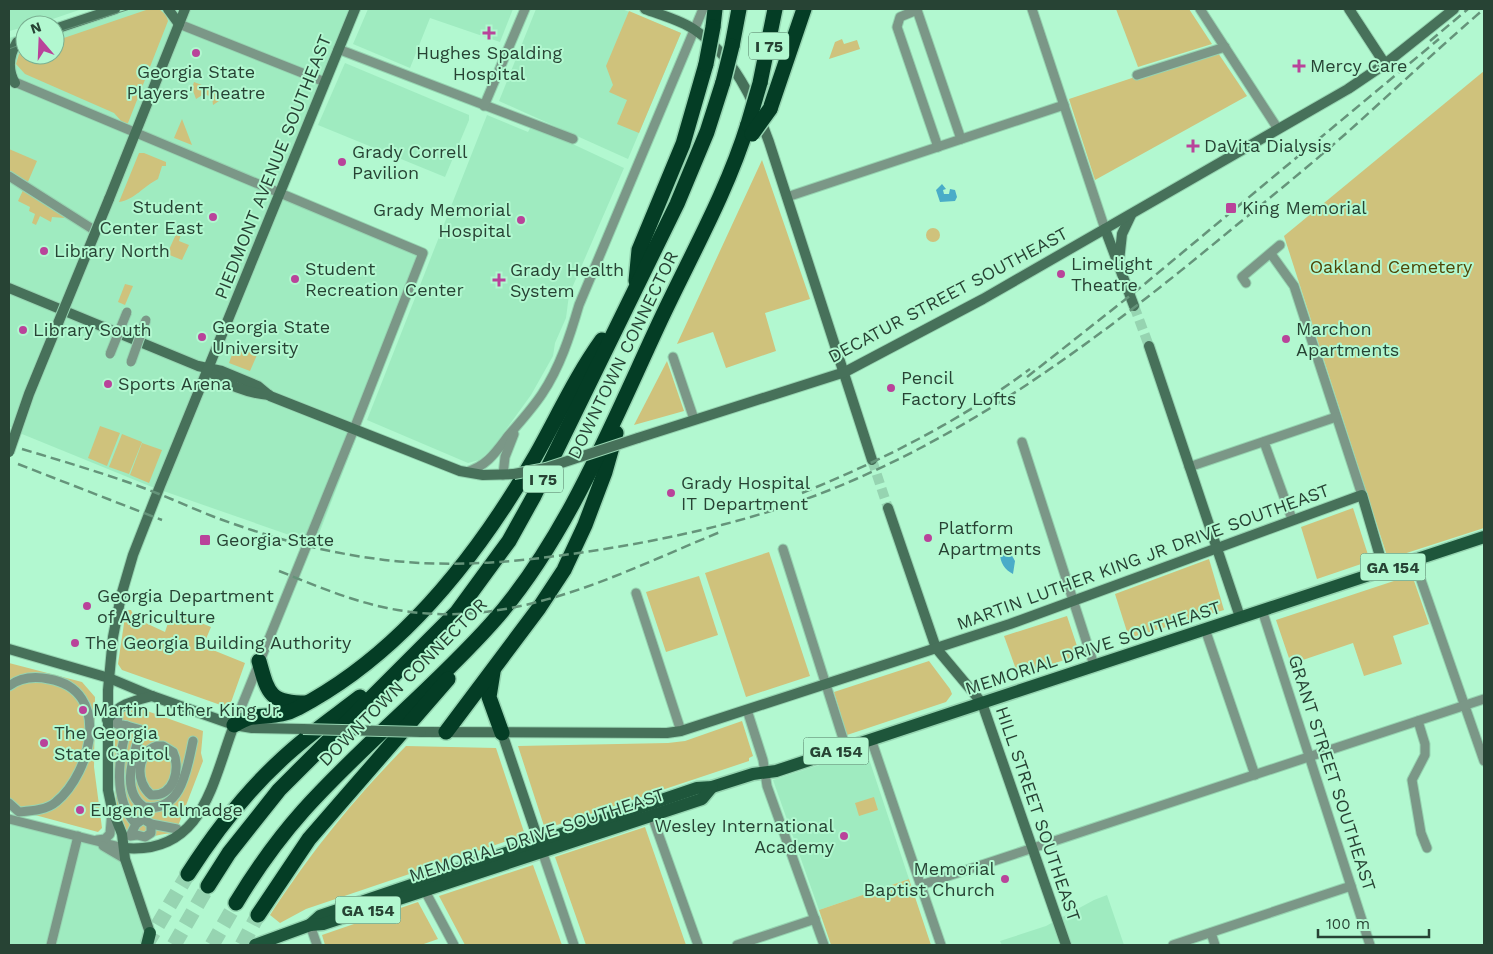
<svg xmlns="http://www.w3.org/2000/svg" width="1493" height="954" font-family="'Work Sans',sans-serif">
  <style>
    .built { fill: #9febc0 }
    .green { fill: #cfc27c }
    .water { fill: #4aacc8 }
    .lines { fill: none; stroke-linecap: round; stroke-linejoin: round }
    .secondary-tunnel { stroke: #96d4b1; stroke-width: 10; stroke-dasharray: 10 5; stroke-linecap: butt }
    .highway-tunnel { stroke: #96d4b1; stroke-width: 15; stroke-dasharray: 15 8; stroke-linecap: butt }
    .street-casing { stroke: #96d4b1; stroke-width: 11 }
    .secondary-casing { stroke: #96d4b1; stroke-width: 12 }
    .primary-casing { stroke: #96d4b1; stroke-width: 15 }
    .highway-casing { stroke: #96d4b1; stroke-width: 18 }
    .street { stroke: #7b9787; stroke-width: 9 }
    .secondary { stroke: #47715a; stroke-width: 10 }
    .primary { stroke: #1e563b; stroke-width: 12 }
    .highway { stroke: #043d25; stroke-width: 15 }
    .tram { stroke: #65947a; stroke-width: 1 }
    .rail { stroke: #65947a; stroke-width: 2.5; stroke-dasharray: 10 5; stroke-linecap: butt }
    .street-bridge-casing { stroke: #96d4b1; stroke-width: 11; stroke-linecap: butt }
    .secondary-bridge-casing { stroke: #96d4b1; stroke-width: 12; stroke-linecap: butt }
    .primary-bridge-casing { stroke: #96d4b1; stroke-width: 15; stroke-linecap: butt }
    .highway-bridge-casing { stroke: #96d4b1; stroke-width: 18; stroke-linecap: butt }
    .street-bridge { stroke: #7b9787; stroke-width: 9 }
    .secondary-bridge { stroke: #47715a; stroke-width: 10 }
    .primary-bridge { stroke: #1e563b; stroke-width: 12 }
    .highway-bridge { stroke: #043d25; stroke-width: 15 }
    .poi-dot { fill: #b9439a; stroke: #b2f8d0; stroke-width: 2 }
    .labels { text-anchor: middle; stroke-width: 4; stroke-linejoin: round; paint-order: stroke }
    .shield { fill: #b2f8d0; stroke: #517963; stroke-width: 1 }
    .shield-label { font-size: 16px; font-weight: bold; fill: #274334 }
    .poi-label { font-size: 18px; fill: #274334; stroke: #b2f8d0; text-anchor: start }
    .street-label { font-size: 18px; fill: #274334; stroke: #b2f8d0 }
    .park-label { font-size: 18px; fill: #504607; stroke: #b2f8d0 }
  </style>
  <rect width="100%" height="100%" fill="#b2f8d0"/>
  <!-- built -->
  <g class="built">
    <polygon points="9,9 82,9 35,25 25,25 25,27 9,31"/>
    <polygon points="97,9 354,9 283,197 427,255 315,544 152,487 22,434 9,426 9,38 25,33 25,55 55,55 55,25 48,25"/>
    <polygon points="368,9 513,9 500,42 430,18 410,68 353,44"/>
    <polygon points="536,9 622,9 681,33 628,159 499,101"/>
    <polygon points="345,63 469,115 469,120 445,177 318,125"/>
    <polygon points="487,115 528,132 532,125 624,168 569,295 566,318 555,343 553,356 531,395 492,449 479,460 468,463 367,420"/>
    <polygon points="866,750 909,879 819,910 773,780"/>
    <polygon points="9,819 124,848 146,945 9,945"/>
    <polygon points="1107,895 1124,945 1002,945 1000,941 1046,926 1094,900"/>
  </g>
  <!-- green -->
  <g class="green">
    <polygon points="149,9 159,9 166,15 168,21 128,123 123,123 114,113 25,74 16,64 19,54 25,52 25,55 55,55 55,41"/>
    <polygon points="1116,9 1189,9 1212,44 1138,67"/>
    <polygon points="629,11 681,33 639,133 617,124 627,100 609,92 613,85 606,66"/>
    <polygon points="842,39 844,44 857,40 860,49 829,59 835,42"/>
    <polygon points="1216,50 1247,96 1095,180 1069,99"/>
    <polygon points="1484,71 1484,528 1388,559 1284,236"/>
    <polygon points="194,82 228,95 213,105 212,97 204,94 196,99 192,88"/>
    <polygon points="182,119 192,145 174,138"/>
    <polygon points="9,149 37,161 27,184 9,173"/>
    <path d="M139 153H144L166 162V166H162L158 179C144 186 134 200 119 202Z"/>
    <polygon points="762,160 810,299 765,313 776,351 726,368 713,332 677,344"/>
    <polygon points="25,186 64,211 64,218 52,217 51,222 40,216 36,225 32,223 35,214 29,211 30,207 18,201"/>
    <circle cx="933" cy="235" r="7"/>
    <polygon points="177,232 181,234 179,241 189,245 182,260 167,254"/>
    <polygon points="125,284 133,286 125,305 118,302"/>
    <polygon points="235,346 257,355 250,371 229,363"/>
    <polygon points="667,361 684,411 634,425"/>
    <polygon points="100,426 120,433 107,466 88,458"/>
    <polygon points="122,434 142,442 129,474 109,467"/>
    <polygon points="142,443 162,450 149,483 130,475"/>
    <polygon points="1353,508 1370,561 1317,579 1301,527"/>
    <polygon points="769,552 810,676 746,697 705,573"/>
    <polygon points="1209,559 1224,610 1129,638 1115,594"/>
    <polygon points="1412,575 1429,624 1393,636 1402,664 1364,676 1353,643 1291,664 1276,620"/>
    <polygon points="699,576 718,635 666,652 646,592"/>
    <polygon points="126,610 131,610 135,618 165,632 172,611 211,627 203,646 245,663 229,708 122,670 118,664"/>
    <polygon points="1067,616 1080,655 1018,675 1004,636"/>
    <polygon points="929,661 950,689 952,694 946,702 847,735 834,692"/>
    <polygon points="9,663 82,682 95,697 94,767 102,828 98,832 9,808"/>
    <path d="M129 707H136L203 731 201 753 203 761 175 834C164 831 145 841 131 840 109 822 115 745 116 718Z"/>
    <polygon points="742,721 753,756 749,758 749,761 545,829 518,746 668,743 685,741"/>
    <path d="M406 746 496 748 525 835 306 909 280 923 270 915C312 851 352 801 406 746Z"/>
    <polygon points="874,797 878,810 859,816 855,803"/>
    <polygon points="645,827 686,945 586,945 555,857"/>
    <polygon points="533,865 562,945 465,945 439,896"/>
    <polygon points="909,879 931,945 831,945 819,910"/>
    <polygon points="418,902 438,939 421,945 325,945 322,935"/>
  </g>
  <!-- water -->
  <g class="water">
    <polygon points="942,184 946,189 943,190 944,194 949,194 950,189 955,190 957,197 955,201 940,202 936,190"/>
    <path d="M1007 547 1015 561 1013 574C1005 570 1000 563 1000 553Z"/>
  </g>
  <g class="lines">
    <!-- secondary-tunnel -->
    <g class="secondary-tunnel">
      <polyline points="1134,306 1149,346"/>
      <polyline points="872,460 888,508"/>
    </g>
    <!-- highway-tunnel -->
    <g class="highway-tunnel">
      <polyline points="146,945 188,874"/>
      <polyline points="174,945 208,886"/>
      <polyline points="212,945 236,903"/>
      <polyline points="242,945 258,915"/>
    </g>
    <!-- street casing -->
    <g class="street-casing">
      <g id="street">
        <polyline points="1032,9 1105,229"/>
        <polyline points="1200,9 1278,129"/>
        <polyline points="179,24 325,82"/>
        <polyline points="338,49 573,139"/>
        <polyline points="1137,75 1225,47"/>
        <polyline points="10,80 423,253 354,429 234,725"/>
        <polyline points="484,106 525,9"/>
        <polyline points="938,147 897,27 900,17 917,10 961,139"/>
        <polyline points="9,176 94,230"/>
        <polyline points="787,197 1064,105"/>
        <polyline points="1271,254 1294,286 1362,495"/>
        <polyline points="1246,283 1242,277 1280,245"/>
        <polyline points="673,357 694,419"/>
        <polyline points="1022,442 1094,665"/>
        <polyline points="1264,442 1292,519"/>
        <polyline points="1189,467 1336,417"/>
        <path d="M466 472C486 467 496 452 508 436 520 422 532 409 542 394 560 367 570 336 579 305L703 9"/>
        <polyline points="503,475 505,457 514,434"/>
        <polyline points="783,549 846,748"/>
        <polyline points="1414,560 1484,761"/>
        <polyline points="636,593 681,731"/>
        <polyline points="1262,610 1370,945"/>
        <polyline points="1205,629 1255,775"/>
        <path d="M9 686C21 677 34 676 49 679 112 690 92 772 56 802 47 810 31 811 19 812L9 803"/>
        <polyline points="747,710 763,760 767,786 824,945"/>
        <path d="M118 716 117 724 127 726C119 757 112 799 136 824"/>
        <polyline points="1418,721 1425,744 1425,755 1412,780 1421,833 1427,848"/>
        <path d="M127 726 141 730C135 753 119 790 144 807 182 813 187 768 193 741"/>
        <polyline points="871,739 941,945"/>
        <path d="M157 746H163L173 752C181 769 174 797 151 795 135 782 136 753 157 746Z"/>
        <polyline points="652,816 698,945"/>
        <polyline points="9,819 124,848"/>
        <polygon points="143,819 151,824 151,833 145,837 137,835 130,836 136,824"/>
        <polyline points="151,824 177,829"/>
        <polyline points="97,840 105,839 110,834 112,810"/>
        <polyline points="103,846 125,859"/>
        <polyline points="542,851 574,945"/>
        <polyline points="921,885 1484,699"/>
        <polyline points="425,891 454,945"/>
        <polyline points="310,925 317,945"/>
        <polyline points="1211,933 1215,945"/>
        <polyline points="51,945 78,836"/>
        <polyline points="737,945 815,919"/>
        <polyline points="1173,945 1351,886"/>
      </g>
    </g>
    <!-- secondary casing -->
    <g class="secondary-casing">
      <g id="secondary">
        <polyline points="168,9 179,24"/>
        <path d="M645 9C661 15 681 20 695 30 733 56 754 100 769 142L872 460"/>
        <polyline points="1349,9 1385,64"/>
        <polyline points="55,29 115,9"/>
        <path d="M15 83C7 69 9 55 17 42"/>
        <polyline points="109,199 185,9"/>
        <polyline points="1105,229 1134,306"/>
        <polyline points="1119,261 1122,234 1131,215"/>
        <polyline points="9,288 198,366 222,371 258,386 270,396 460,471 483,475 514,474"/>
        <polyline points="1149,346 1240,617"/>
        <path d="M209 370C224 385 248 393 269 395"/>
        <polyline points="638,438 845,372 983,299 1348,89 1385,64 1454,9"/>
        <polyline points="888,508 936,648 982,703 1066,945"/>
        <polyline points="9,649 109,678 152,696 234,725 252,728 303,729"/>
        <path d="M107 720C119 704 133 701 152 696"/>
        <polyline points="421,732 667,733 681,731 1010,624 1362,495 1384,570"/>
        <polyline points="502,733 541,848"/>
        <path d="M124 848C203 855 212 783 234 725"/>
        <polyline points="150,933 125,859 122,834 112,809 108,790 108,690 113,637 121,596 133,555 160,486 355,9"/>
      </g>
    </g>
    <!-- primary casing -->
    <g class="primary-casing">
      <g id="primary">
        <polyline points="310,925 320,916 697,788 712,787 753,774 776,771 1484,537"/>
        <polyline points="255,945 310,925 323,924 702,799 712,787"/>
      </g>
    </g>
    <!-- highway casing -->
    <g class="highway-casing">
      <g id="highway">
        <polyline points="713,27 715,9"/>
        <polyline points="732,46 739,9"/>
        <polyline points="760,83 775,9"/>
        <polyline points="770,109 804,9"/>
        <polyline points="636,281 639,250 683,144 706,64"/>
        <path d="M259 661C268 693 269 703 306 703"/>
        <polyline points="493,672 489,697 502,733"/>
        <path d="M234 725C240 722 247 717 254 717 270 715 284 716 298 708 402 654 479 554 536 455 558 416 576 376 602 340"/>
        <polyline points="446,732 539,608 564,570 585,525 605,472 616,433"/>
        <path d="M188 874C215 832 245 793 282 759 306 736 334 717 360 697"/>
        <polyline points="208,886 229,853 279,790 457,612 509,541 534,496 677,204 707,132 723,82"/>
        <path d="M236 903C256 870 278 839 303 811 362 745 432 690 491 624 566 541 614 419 661 319 691 255 727 192 748 124"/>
        <polyline points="258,915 309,839 448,679"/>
      </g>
    </g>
    <!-- street -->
    <use href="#street" class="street"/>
    <!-- secondary -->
    <use href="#secondary" class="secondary"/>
    <!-- primary -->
    <use href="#primary" class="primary"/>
    <!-- highway -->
    <use href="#highway" class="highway"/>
    <!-- tram -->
    <g class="tram">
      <polyline points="55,33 130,9"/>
      <polyline points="9,49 25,43"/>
    </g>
    <!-- rail -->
    <g class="rail">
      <polyline points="1430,41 1468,9"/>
      <polyline points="1027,377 1141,287 1439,39"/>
      <path d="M22 449C59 460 96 471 133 484 161 494 189 507 217 518 269 537 322 552 378 559 459 570 537 560 617 547 699 533 779 513 856 479 991 420 1108 331 1221 238 1268 199 1316 161 1361 120 1402 83 1442 45 1484 9"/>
      <polyline points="18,464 162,520"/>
      <path d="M802 493C883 460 960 421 1030 369"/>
      <path d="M279 571C314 585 349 600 387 608 508 633 611 577 720 532"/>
    </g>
    <!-- street-bridge casing -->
    <g class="street-bridge-casing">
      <g id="street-bridge">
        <polyline points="110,354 127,312"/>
        <polyline points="131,362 146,320"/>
      </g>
    </g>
    <!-- secondary-bridge casing -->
    <g class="secondary-bridge-casing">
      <g id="secondary-bridge">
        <polyline points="9,452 29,394 109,199"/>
        <polyline points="514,474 546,468 638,438"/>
        <polyline points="303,729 421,732"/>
      </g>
    </g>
    <!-- primary-bridge casing -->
    <g class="primary-bridge-casing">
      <polyline id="primary-bridge" points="147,945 150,933"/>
    </g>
    <!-- highway-bridge casing -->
    <g class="highway-bridge-casing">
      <g id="highway-bridge">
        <polyline points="706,64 713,27"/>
        <polyline points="723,82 732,46"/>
        <polyline points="748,124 760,83"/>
        <polyline points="752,134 770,109"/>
      </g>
    </g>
    <!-- street-bridge -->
    <use href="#street-bridge" class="street-bridge"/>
    <!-- secondary-bridge -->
    <use href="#secondary-bridge" class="secondary-bridge"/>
    <!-- primary-bridge -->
    <use href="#primary-bridge" class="primary-bridge"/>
    <!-- highway-bridge -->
    <use href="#highway-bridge" class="highway-bridge"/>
  </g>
  <!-- markers -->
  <g class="poi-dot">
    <path d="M486.5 25.5h5v5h5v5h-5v5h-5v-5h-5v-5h5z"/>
    <circle cx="196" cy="53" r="5"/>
    <path d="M1296.5 58.5h5v5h5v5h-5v5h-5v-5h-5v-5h5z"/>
    <path d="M1190.5 138.5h5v5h5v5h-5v5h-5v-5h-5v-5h5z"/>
    <circle cx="342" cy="162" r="5"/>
    <rect x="1225" y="202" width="12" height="12" rx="2.5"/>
    <circle cx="213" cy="217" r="5"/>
    <circle cx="521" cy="220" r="5"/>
    <circle cx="44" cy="251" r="5"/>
    <circle cx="1061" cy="274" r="5"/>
    <circle cx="295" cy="279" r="5"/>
    <path d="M496.5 272.5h5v5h5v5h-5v5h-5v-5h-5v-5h5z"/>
    <circle cx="23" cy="330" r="5"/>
    <circle cx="202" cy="337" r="5"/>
    <circle cx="1286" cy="339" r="5"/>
    <circle cx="108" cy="384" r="5"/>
    <circle cx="891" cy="388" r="5"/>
    <circle cx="671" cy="493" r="5"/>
    <circle cx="928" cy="538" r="5"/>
    <rect x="199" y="534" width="12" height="12" rx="2.5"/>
    <circle cx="87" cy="606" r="5"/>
    <circle cx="75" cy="643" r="5"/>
    <circle cx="83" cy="710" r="5"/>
    <circle cx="44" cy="743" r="5"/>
    <circle cx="80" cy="810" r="5"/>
    <circle cx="844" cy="836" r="5"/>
    <circle cx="1005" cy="879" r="5"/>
  </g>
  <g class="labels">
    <!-- shield labels -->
    <g class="shield">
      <rect x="749" y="32.5" width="40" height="27" rx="4"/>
      <rect x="523" y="465.5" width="40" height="27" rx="4"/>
      <rect x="1360.5" y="553.5" width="65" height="27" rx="4"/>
      <rect x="803.5" y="737.5" width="65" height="27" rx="4"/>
      <rect x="335.5" y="896.5" width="65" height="27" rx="4"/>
    </g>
    <g class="shield-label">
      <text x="769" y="52">I 75</text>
      <text x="543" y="485">I 75</text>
      <text x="1393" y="573">GA 154</text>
      <text x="836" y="757">GA 154</text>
      <text x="368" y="916">GA 154</text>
    </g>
    <!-- poi labels -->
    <g class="poi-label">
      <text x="489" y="59" text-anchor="middle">Hughes Spalding<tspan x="489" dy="21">Hospital</tspan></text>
      <text x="1310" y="72">Mercy Care</text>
      <text x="196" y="78" text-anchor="middle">Georgia State<tspan x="196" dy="21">Players' Theatre</tspan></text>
      <text x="1204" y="152">DaVita Dialysis</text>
      <text x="352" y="158">Grady Correll<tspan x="352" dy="21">Pavilion</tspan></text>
      <text x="203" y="213" text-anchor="end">Student<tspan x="203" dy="21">Center East</tspan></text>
      <text x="1242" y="214">King Memorial</text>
      <text x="511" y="216" text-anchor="end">Grady Memorial<tspan x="511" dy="21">Hospital</tspan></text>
      <text x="54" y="257">Library North</text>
      <text x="1071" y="270">Limelight<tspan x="1071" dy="21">Theatre</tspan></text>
      <text x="305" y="275">Student<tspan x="305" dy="21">Recreation Center</tspan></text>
      <text x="510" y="276">Grady Health<tspan x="510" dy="21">System</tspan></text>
      <text x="212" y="333">Georgia State<tspan x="212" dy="21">University</tspan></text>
      <text x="1296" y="335">Marchon<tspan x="1296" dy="21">Apartments</tspan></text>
      <text x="33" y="336">Library South</text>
      <text x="901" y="384">Pencil<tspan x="901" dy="21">Factory Lofts</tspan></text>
      <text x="118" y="390">Sports Arena</text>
      <text x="681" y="489">Grady Hospital<tspan x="681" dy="21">IT Department</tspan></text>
      <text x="938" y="534">Platform<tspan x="938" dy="21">Apartments</tspan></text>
      <text x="216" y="546">Georgia State</text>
      <text x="97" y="602">Georgia Department<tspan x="97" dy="21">of Agriculture</tspan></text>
      <text x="85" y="649">The Georgia Building Authority</text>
      <text x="93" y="716">Martin Luther King Jr.</text>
      <text x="54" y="739">The Georgia<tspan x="54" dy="21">State Capitol</tspan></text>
      <text x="90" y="816">Eugene Talmadge</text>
      <text x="834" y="832" text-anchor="end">Wesley International<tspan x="834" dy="21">Academy</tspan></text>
      <text x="995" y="875" text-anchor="end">Memorial<tspan x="995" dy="21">Baptist Church</tspan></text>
    </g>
    <!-- street labels -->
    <g class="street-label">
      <text transform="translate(273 167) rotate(-68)" y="6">PIEDMONT AVENUE SOUTHEAST</text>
      <text transform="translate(948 295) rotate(-28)" y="6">DECATUR STREET SOUTHEAST</text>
      <text transform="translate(623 355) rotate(-64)" y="6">DOWNTOWN CONNECTOR</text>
      <text transform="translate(1143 557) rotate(-20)" y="6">MARTIN LUTHER KING JR DRIVE SOUTHEAST</text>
      <text transform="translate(1093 648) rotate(-18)" y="6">MEMORIAL DRIVE SOUTHEAST</text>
      <text transform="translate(403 682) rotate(-45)" y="6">DOWNTOWN CONNECTOR</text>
      <text transform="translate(1332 773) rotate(72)" y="6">GRANT STREET SOUTHEAST</text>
      <text transform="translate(1038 814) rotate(71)" y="6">HILL STREET SOUTHEAST</text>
      <text transform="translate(537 835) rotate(-18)" y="6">MEMORIAL DRIVE SOUTHEAST</text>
    </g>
    <!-- park labels -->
    <g class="park-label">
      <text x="1391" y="273">Oakland Cemetery</text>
    </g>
  </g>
  <!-- border -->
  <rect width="1493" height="954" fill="none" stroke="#274334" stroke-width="20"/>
  <!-- north arrow -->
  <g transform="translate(40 40) rotate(341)"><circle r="24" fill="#b2f8d0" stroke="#7ab092"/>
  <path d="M0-4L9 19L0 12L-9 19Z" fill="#b9439a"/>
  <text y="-8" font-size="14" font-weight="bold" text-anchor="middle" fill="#274334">N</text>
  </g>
  <!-- scale -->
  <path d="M1318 929v8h111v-8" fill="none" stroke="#274334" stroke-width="2.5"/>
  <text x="1326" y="929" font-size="15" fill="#274334" stroke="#b2f8d0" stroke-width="4" paint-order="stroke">100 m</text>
</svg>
